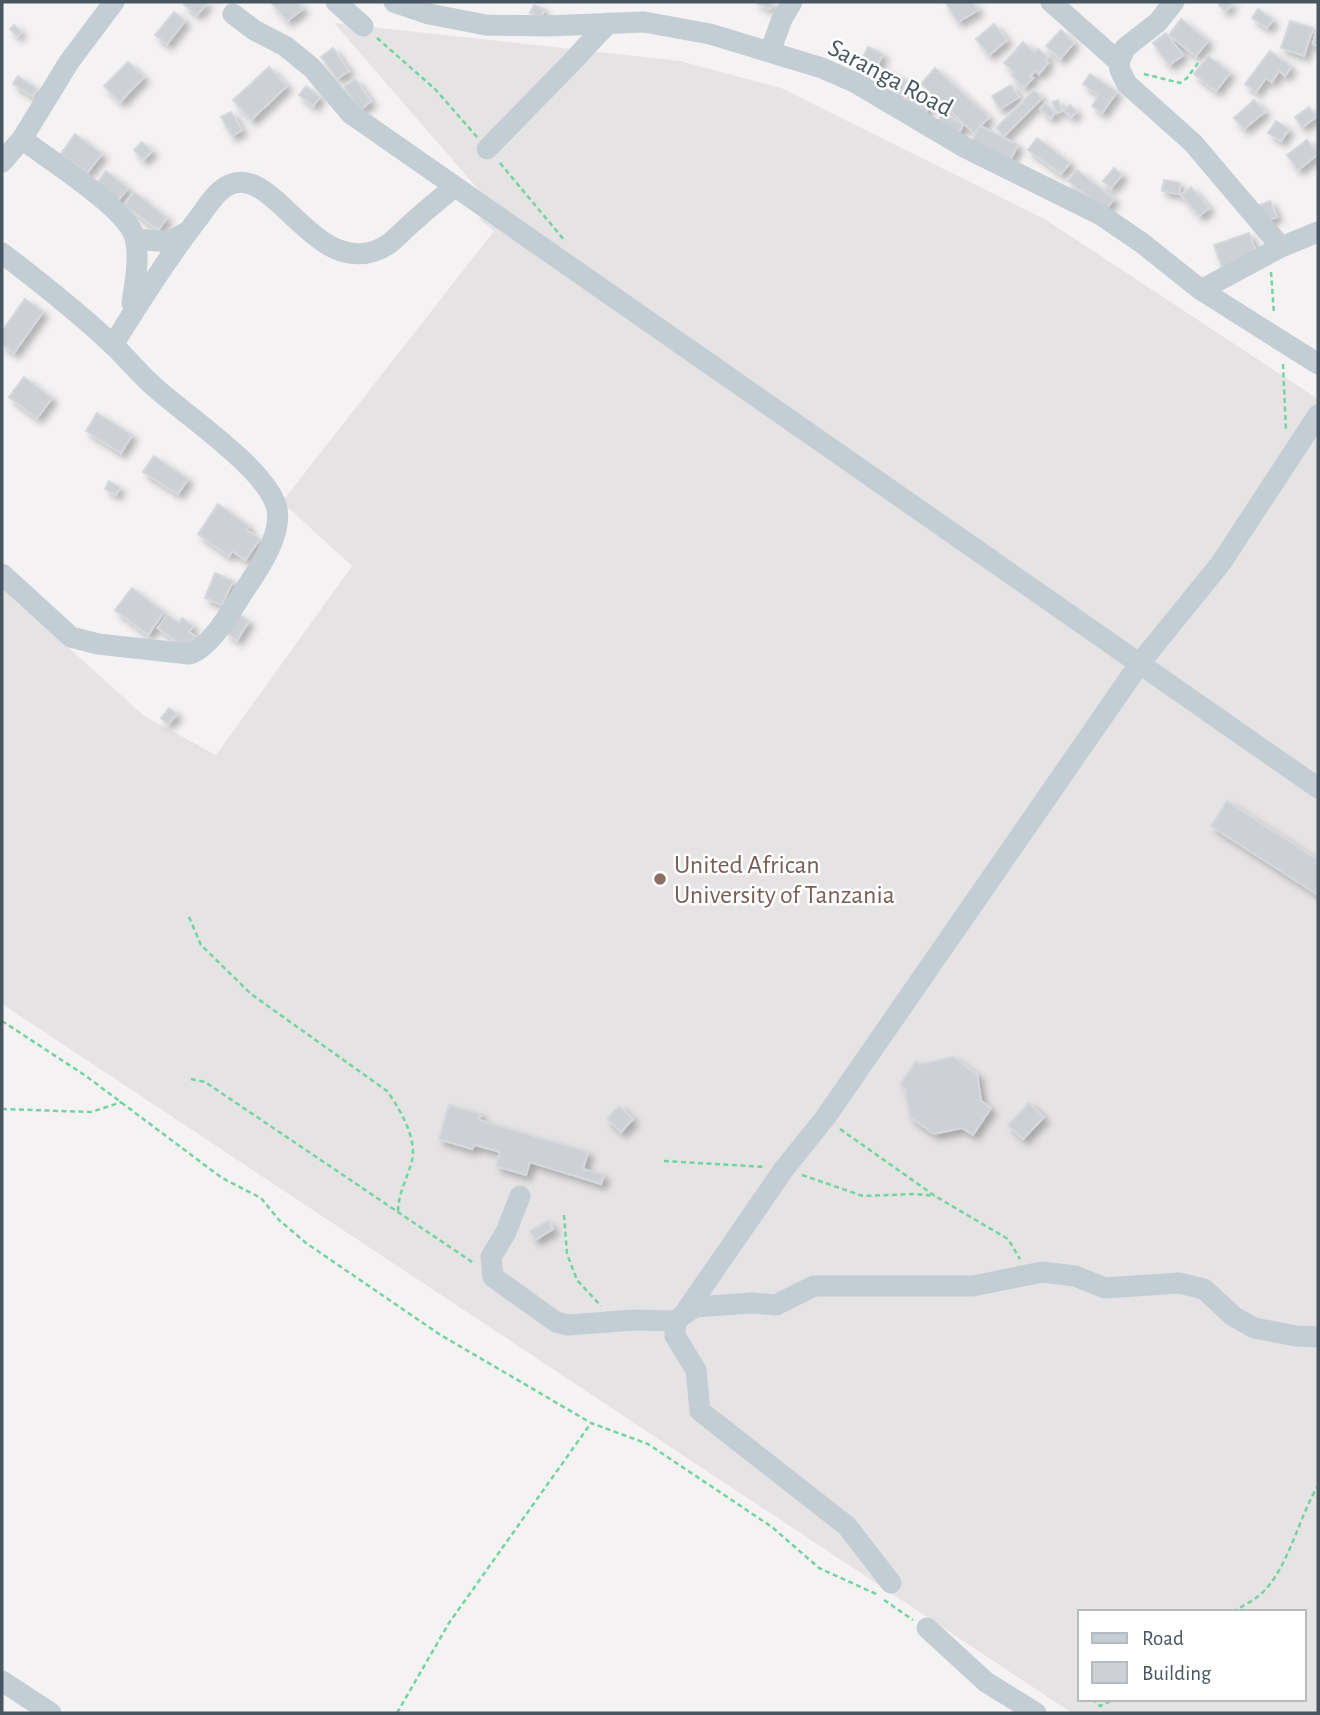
<svg xmlns="http://www.w3.org/2000/svg" width="1320" height="1715" font-family="'Alegreya Sans',sans-serif">
  <style>
    .education { fill: #e5e3e4; fill-rule: evenodd }
    .building { fill: #cdd1d6; stroke: #d5d8dd; stroke-width: 2; filter: url(#shadow) }
    .lines { fill: none; stroke-linecap: round; stroke-linejoin: round }
    .path { stroke: #73d4a0; stroke-width: 2.5; stroke-dasharray: 5 3.5; stroke-linecap: butt }
    .minor { stroke: #c2cdd4; stroke-width: 21 }
    .education-dot { fill: #8d6e63; stroke: #fff; stroke-width: 2.5 }
    .labels { text-anchor: middle; stroke-width: 5; stroke-linejoin: round; paint-order: stroke }
    .street-label { font-size: 26px; fill: #485661; stroke: #fff }
    .education-label { font-size: 26px; fill: #785e54; stroke: #fff; text-anchor: start }
  </style>
  <defs>
    <filter id="shadow"><feDropShadow dx="5" dy="5" stdDeviation="3.5" flood-color="#0004"/></filter>
  </defs>
  <rect width="100%" height="100%" fill="#f4f2f2"/>
  <!-- education -->
  <path class="education" d="M334 23 680 61 781 88 1046 220 1318 399V1713H1072L2 1004V587L144 716 216 755 352 566 282 502 494 231 479 219 490 203ZM1080 1612H1304V1699H1080Z"/>
  <!-- building -->
  <g class="building">
    <polygon points="187,2 208,2 197,15 184,5"/>
    <polygon points="271,2 297,2 303,9 287,21"/>
    <polygon points="754,2 773,2 770,9"/>
    <polygon points="945,2 972,2 978,10 958,22"/>
    <polygon points="1222,2 1230,2 1232,4 1225,11 1219,5"/>
    <polygon points="534,5 544,9 541,17 530,13"/>
    <polygon points="1258,9 1273,20 1267,28 1252,18"/>
    <polygon points="174,12 185,21 167,44 155,35"/>
    <polygon points="1181,19 1208,41 1196,56 1169,35"/>
    <polygon points="1290,21 1313,28 1304,56 1281,48"/>
    <polygon points="994,24 1007,40 989,55 976,39"/>
    <polygon points="1318,24 1318,46 1313,44"/>
    <polygon points="14,25 21,32 17,36 10,29"/>
    <polygon points="1061,30 1074,43 1060,59 1046,46"/>
    <polygon points="1166,33 1183,55 1169,65 1153,43"/>
    <polygon points="1023,42 1035,53 1038,49 1048,57 1045,60 1048,63 1039,74 1036,71 1030,76 1033,78 1024,87 1011,75 1014,72 1004,63"/>
    <polygon points="868,47 883,54 877,66 907,81 900,94 856,71"/>
    <polygon points="333,48 349,71 337,79 321,57"/>
    <polygon points="1270,51 1291,67 1285,76 1279,71 1272,82 1266,78 1256,92 1245,84"/>
    <polygon points="1208,56 1230,73 1216,91 1194,74"/>
    <polygon points="128,62 144,77 120,102 104,86"/>
    <polygon points="269,67 287,86 251,120 233,100"/>
    <polygon points="935,68 989,117 974,133 921,84"/>
    <polygon points="1090,74 1117,92 1102,113 1092,106 1099,95 1083,84"/>
    <polygon points="18,76 37,89 33,96 13,84"/>
    <polygon points="355,79 371,101 360,110 344,87"/>
    <polygon points="1011,85 1019,97 1000,109 992,96"/>
    <polygon points="306,86 320,97 313,106 299,95"/>
    <polygon points="1034,90 1042,98 1004,136 996,128"/>
    <polygon points="911,93 930,105 925,114 905,101"/>
    <polygon points="1058,100 1062,111 1057,113 1052,102"/>
    <polygon points="1254,100 1265,112 1244,129 1234,118"/>
    <polygon points="1045,103 1055,113 1051,118 1040,109"/>
    <polygon points="1070,105 1077,112 1071,117 1064,110"/>
    <polygon points="1309,107 1316,117 1302,127 1295,117"/>
    <polygon points="231,112 242,130 232,136 221,117"/>
    <polygon points="943,112 963,125 958,134 938,121"/>
    <polygon points="1276,121 1289,129 1281,141 1268,133"/>
    <polygon points="980,126 1018,145 1009,162 971,142"/>
    <polygon points="75,134 102,154 87,173 61,154"/>
    <polygon points="1037,138 1070,163 1061,174 1028,150"/>
    <polygon points="1307,140 1318,154 1298,170 1287,155"/>
    <polygon points="142,142 152,151 143,160 134,150"/>
    <polygon points="1114,168 1122,175 1111,188 1103,181"/>
    <polygon points="1077,170 1114,199 1105,210 1068,181"/>
    <polygon points="106,171 128,188 116,203 94,187"/>
    <polygon points="1164,180 1180,183 1179,194 1162,191"/>
    <polygon points="1191,187 1209,208 1199,216 1181,195"/>
    <polygon points="134,192 167,218 158,230 124,205"/>
    <polygon points="1270,201 1277,217 1263,222 1257,206"/>
    <polygon points="1249,233 1257,255 1222,267 1214,245"/>
    <polygon points="25,299 43,312 14,353 2,345 2,331"/>
    <polygon points="24,377 52,398 37,418 9,397"/>
    <polygon points="97,413 132,435 121,453 86,431"/>
    <polygon points="154,456 188,479 178,494 143,472"/>
    <polygon points="109,481 120,488 116,495 105,489"/>
    <polygon points="218,504 249,526 246,530 260,539 245,560 232,551 229,556 198,534"/>
    <polygon points="215,573 233,581 222,605 205,598"/>
    <polygon points="132,588 164,612 148,635 115,610"/>
    <polygon points="238,614 249,621 237,640 226,633"/>
    <polygon points="167,615 179,623 182,618 193,626 189,632 195,636 187,649 158,628"/>
    <polygon points="169,708 177,714 168,724 161,718"/>
    <polygon points="1227,801 1318,860 1318,895 1211,826"/>
    <polygon points="953,1057 977,1074 981,1101 991,1108 973,1135 962,1128 934,1134 910,1117 905,1088 900,1085 916,1061 921,1064"/>
    <polygon points="1029,1103 1044,1117 1023,1139 1008,1125"/>
    <polygon points="449,1105 481,1114 479,1120 588,1152 583,1169 604,1175 601,1184 530,1162 526,1175 496,1166 500,1152 475,1145 472,1149 439,1139"/>
    <polygon points="619,1106 633,1119 621,1132 607,1119"/>
    <polygon points="548,1221 553,1229 535,1240 530,1231"/>
  </g>
  <g class="lines">
    <!-- path -->
    <g class="path">
      <polyline points="377,38 435,89 477,137"/>
      <polyline points="1144,74 1180,83 1187,78 1198,63"/>
      <polyline points="500,163 565,241"/>
      <polyline points="1271,272 1274,314"/>
      <polyline points="1283,364 1286,431"/>
      <path d="M189 917 201 945 251 994 387 1091C400 1109 419 1141 411 1164 406 1181 398 1194 398 1213"/>
      <polyline points="2,1021 86,1076 222,1178 261,1198 279,1220 306,1243 439,1334 591,1423 648,1444 772,1527 819,1568 876,1594"/>
      <polyline points="191,1079 205,1082 475,1264"/>
      <polyline points="2,1109 91,1112 122,1102"/>
      <polyline points="840,1129 935,1196 1008,1239 1020,1259"/>
      <polyline points="664,1161 765,1167"/>
      <polyline points="802,1175 863,1196 915,1194 935,1196"/>
      <polyline points="564,1215 567,1254 577,1280 601,1306"/>
      <polyline points="884,1600 913,1620"/>
      <path d="M1233 1612C1242 1606 1253 1601 1261 1594 1289 1568 1298 1518 1318 1486"/>
      <polyline points="1092,1699 1100,1706 1115,1699"/>
      <polyline points="397,1713 449,1623 591,1423"/>
    </g>
    <!-- minor -->
    <g class="minor">
      <polyline points="336,2 363,26"/>
      <polyline points="394,2 429,14 486,25 547,26 644,22 710,34 822,68 856,83 964,147 1101,215 1142,243 1201,290 1281,247 1318,232"/>
      <polyline points="1051,2 1119,62"/>
      <polyline points="1174,2 1158,22 1125,48 1119,62 1120,70 1127,84 1193,143 1281,247"/>
      <polyline points="233,14 254,30 285,46 312,68 351,114 1318,788"/>
      <polyline points="770,52 782,19 792,2"/>
      <path d="M22 139C48 159 127 208 135 238 140 257 135 283 132 303L136 308"/>
      <polyline points="487,149 571,63 608,23"/>
      <polyline points="2,162 22,139 69,62 114,2"/>
      <polyline points="136,239 169,242 187,232"/>
      <path d="M2 253C40 282 78 312 113 345 128 359 141 376 158 390 187 416 270 472 277 509 282 536 258 570 244 591 232 609 210 649 189 654L98 644 71 637 2 574"/>
      <polyline points="1201,290 1318,364"/>
      <path d="M113 345C140 301 168 257 200 216 206 208 212 198 220 191 269 149 307 274 375 251 391 246 401 232 413 222 426 210 440 199 454 187"/>
      <polyline points="520,1196 506,1232 491,1257 493,1277 556,1322 568,1325 634,1320 676,1321"/>
      <polyline points="684,1314 695,1307 752,1303 776,1305 814,1286 973,1286 1042,1272 1075,1276 1105,1288 1179,1283 1204,1289 1233,1316 1254,1328 1296,1336 1318,1337"/>
      <polyline points="891,1583 847,1526 700,1411 696,1370 675,1336 676,1321 684,1314 784,1169 825,1118 1140,663 1221,563 1318,415"/>
      <polyline points="927,1628 986,1682 1036,1713"/>
      <polyline points="2,1681 51,1713"/>
    </g>
  </g>
  <!-- markers -->
  <circle class="education-dot" cx="660" cy="879" r="7"/>
  <g class="labels">
    <!-- street labels -->
    <g class="street-label">
      <text transform="translate(891 77) rotate(28)" y="9">Saranga Road</text>
    </g>
    <!-- education labels -->
    <g class="education-label">
      <text x="674" y="873">United African<tspan x="674" dy="30">University of Tanzania</tspan></text>
    </g>
  </g>
  <!-- border -->
  <rect width="1320" height="1715" fill="none" stroke="#485661" stroke-width="7"/>
  <!-- legend -->
  <rect x="1078" y="1610" width="228" height="91" fill="#ffffff" stroke="#b6bbc0" stroke-width="2"/>
  <rect x="1092" y="1633" width="35" height="10" fill="#c2cdd4" stroke="#b6bbc0" stroke-width="2"/>
  <text x="1142" y="1645" font-size="21" fill="#485661">Road</text>
  <rect x="1092" y="1662" width="35" height="21" fill="#cdd1d6" stroke="#b6bbc0" stroke-width="2"/>
  <text x="1142" y="1680" font-size="21" fill="#485661">Building</text>
</svg>
